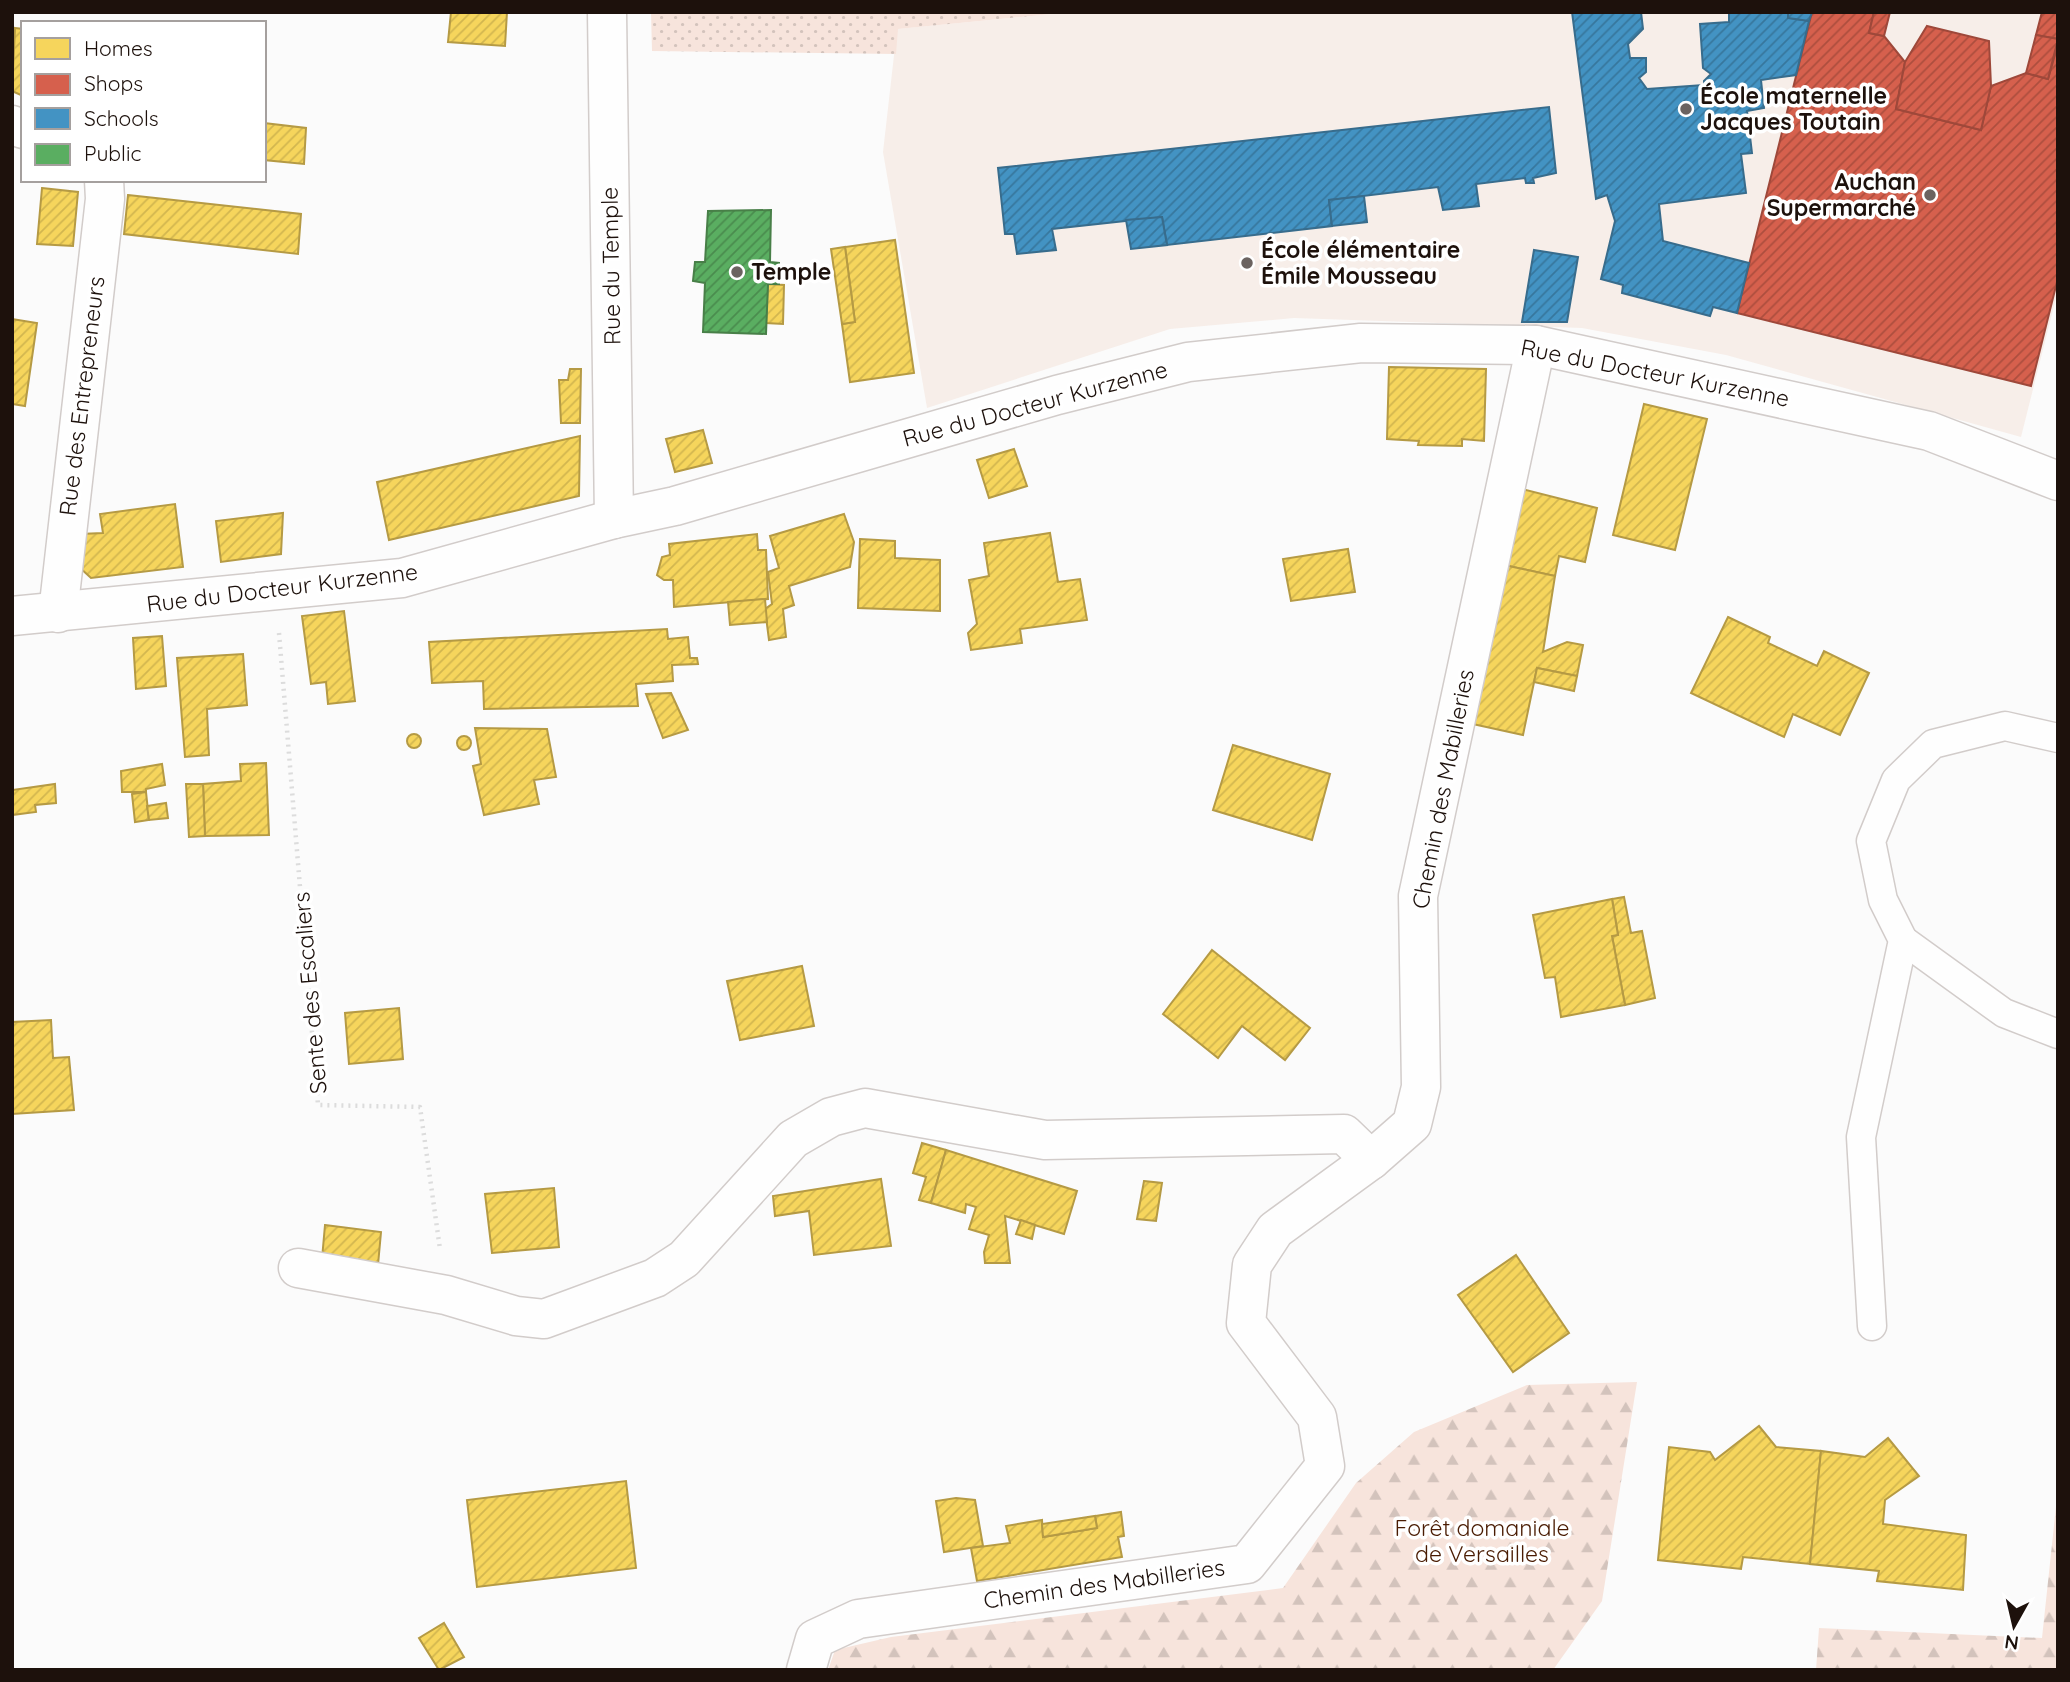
<svg xmlns="http://www.w3.org/2000/svg" width="2070" height="1682" font-family="Quicksand,sans-serif">
  <style>
    .built { fill: #f7eee9 }
    .forest { fill: url(#forest-firs) }
    .park { fill: url(#park-dots) }
    .homes { fill: url(#homes-hatch); stroke: #b59a44; stroke-width: 2 }
    .shops { fill: url(#shops-hatch); stroke: #9e483a; stroke-width: 2 }
    .schools { fill: url(#schools-hatch); stroke: #386c8c; stroke-width: 2 }
    .public { fill: url(#public-hatch); stroke: #487f48; stroke-width: 2 }
    .lines { fill: none; stroke-linecap: round; stroke-linejoin: round }
    .service-casing { stroke: #d2ccca; stroke-width: 31 }
    .minor-casing { stroke: #d2ccca; stroke-width: 41 }
    .path { stroke: #dcdcdc; stroke-width: 4.5; stroke-dasharray: 2 5; stroke-linecap: butt }
    .service { stroke: #fefefe; stroke-width: 28 }
    .minor { stroke: #fefefe; stroke-width: 38 }
    .poi-dot { fill: #6b6360; stroke: #fff; stroke-width: 2.5 }
    .labels { text-anchor: middle; stroke-width: 7; stroke-linejoin: round; paint-order: stroke }
    .poi-label { font-size: 23px; font-weight: bold; fill: #1d110c; stroke: #fff; text-anchor: start }
    .street-label { font-size: 23px; fill: #1d110c; stroke: #fff }
    .park-label { font-size: 23px; fill: #491b02; stroke: #fff }
  </style>
  <defs>
    <pattern id="forest-firs" width="22" height="20" patternUnits="userSpaceOnUse" patternTransform="scale(1.75)"><rect width="22" height="20" fill="#f7e4dc"/><path d="M5 1l3.5 6h-7zM16 11l3.5 6h-7z" fill="#d3c3bc"/></pattern>
    <pattern id="park-dots" width="8" height="8" patternUnits="userSpaceOnUse" patternTransform="scale(1.75)"><rect width="8" height="8" fill="#f7e4dc"/><path d="M2 2h.1M6 6h.1" fill="none" stroke="#d3c3bc" stroke-width="1.8" stroke-linecap="round"/></pattern>
    <pattern id="homes-hatch" width="6" height="6" patternUnits="userSpaceOnUse" patternTransform="scale(1.75)"><rect width="6" height="6" fill="#f6d55c"/><path d="M-1 1l2-2M0 6l6-6M5 7l2-2" fill="none" stroke="#d2b64f"/></pattern>
    <pattern id="shops-hatch" width="6" height="6" patternUnits="userSpaceOnUse" patternTransform="scale(1.75)"><rect width="6" height="6" fill="#d6604d"/><path d="M-1 1l2-2M0 6l6-6M5 7l2-2" fill="none" stroke="#ad4e3e"/></pattern>
    <pattern id="schools-hatch" width="6" height="6" patternUnits="userSpaceOnUse" patternTransform="scale(1.75)"><rect width="6" height="6" fill="#4393c3"/><path d="M-1 1l2-2M0 6l6-6M5 7l2-2" fill="none" stroke="#37779d"/></pattern>
    <pattern id="public-hatch" width="6" height="6" patternUnits="userSpaceOnUse" patternTransform="scale(1.75)"><rect width="6" height="6" fill="#5aae61"/><path d="M-1 1l2-2M0 6l6-6M5 7l2-2" fill="none" stroke="#4a8c4e"/></pattern>
  </defs>
  <rect width="100%" height="100%" fill="#fbfbfb"/>
  <!-- built -->
  <polygon class="built" points="1073,12 2058,12 2058,290 2021,437 1726,355 1582,328 1294,318 1170,329 927,408 883,152 897,29"/>
  <!-- forest -->
  <g class="forest">
    <polygon points="1637,1382 1602,1601 1553,1670 828,1670 835,1650 891,1637 1283,1588 1356,1483 1414,1432 1527,1385"/>
    <polygon points="2058,1488 2058,1670 1816,1670 1819,1628 2042,1638"/>
  </g>
  <!-- park -->
  <polygon class="park" points="651,12 1073,12 898,29 896,54 652,51"/>
  <!-- homes -->
  <g class="homes">
    <polygon points="451,12 507,12 505,46 448,42"/>
    <polygon points="15,28 23,29 23,96 12,91"/>
    <polygon points="264,123 306,128 304,164 264,160"/>
    <polygon points="42,188 78,192 73,246 37,244"/>
    <polygon points="128,195 301,214 298,254 124,234"/>
    <polygon points="895,240 914,373 850,382 842,324 855,322 845,247"/>
    <polygon points="845,247 855,322 842,324 831,249"/>
    <polygon points="768,284 784,285 783,324 766,323"/>
    <polygon points="12,319 37,323 25,406 12,404"/>
    <polygon points="1389,367 1486,369 1484,441 1462,439 1462,446 1418,445 1419,441 1387,439"/>
    <polygon points="570,369 581,369 580,423 561,423 559,380 568,380"/>
    <polygon points="1644,404 1707,419 1675,550 1613,535"/>
    <polygon points="703,430 712,463 675,472 666,439"/>
    <polygon points="580,436 579,496 389,540 377,482"/>
    <polygon points="1014,449 1027,486 989,498 977,460"/>
    <polygon points="1522,489 1597,508 1585,562 1559,556 1555,576 1504,565"/>
    <polygon points="175,504 183,567 91,578 77,565 80,534 103,533 100,514"/>
    <polygon points="283,513 281,554 221,562 216,521"/>
    <polygon points="844,514 854,542 850,567 789,586 794,605 783,609 786,637 769,640 765,609 772,604 768,572 779,568 770,536"/>
    <polygon points="1050,533 1058,582 1080,579 1087,620 1020,629 1022,643 971,650 968,633 977,624 969,580 989,576 984,543"/>
    <polygon points="757,534 758,550 766,550 768,599 674,607 673,580 664,580 657,575 662,557 670,555 669,544"/>
    <polygon points="860,539 895,541 895,558 940,560 940,611 858,608"/>
    <polygon points="1348,549 1355,592 1291,601 1283,559"/>
    <polygon points="1504,565 1555,576 1543,652 1567,642 1583,645 1577,676 1537,668 1523,735 1468,723"/>
    <polygon points="765,599 767,622 730,625 728,602"/>
    <polygon points="344,611 355,701 328,704 326,682 311,684 302,616"/>
    <polygon points="1728,617 1770,637 1768,643 1817,666 1824,651 1869,673 1840,735 1793,714 1784,737 1691,693"/>
    <polygon points="667,629 668,639 688,637 690,658 697,658 698,664 672,665 673,681 636,684 638,706 484,709 483,681 432,683 429,642"/>
    <polygon points="162,636 166,686 136,689 133,638"/>
    <polygon points="243,654 247,705 207,709 209,755 185,757 177,658"/>
    <polygon points="1537,668 1577,676 1574,691 1534,682"/>
    <polygon points="671,693 688,730 663,738 646,694"/>
    <polygon points="475,728 547,729 556,777 534,780 539,804 484,815 473,766 481,764"/>
    <circle cx="414" cy="741" r="7"/>
    <circle cx="464" cy="743" r="7"/>
    <polygon points="1233,745 1330,774 1312,840 1213,810"/>
    <polygon points="266,763 269,835 205,836 203,784 241,781 240,764"/>
    <polygon points="162,764 165,785 146,789 146,792 122,792 121,771"/>
    <polygon points="55,784 56,803 35,805 36,812 12,815 12,790"/>
    <polygon points="186,784 203,784 205,836 189,837"/>
    <polygon points="146,792 149,820 135,822 132,794"/>
    <polygon points="166,803 168,818 149,820 147,806"/>
    <polygon points="1624,897 1631,933 1642,931 1655,998 1625,1005 1612,936 1618,935 1612,899"/>
    <polygon points="1612,899 1618,935 1612,936 1625,1005 1561,1017 1555,977 1545,978 1533,915"/>
    <polygon points="1212,950 1310,1028 1285,1060 1242,1026 1218,1058 1163,1014"/>
    <polygon points="802,966 814,1026 740,1040 727,981"/>
    <polygon points="399,1008 403,1059 349,1064 345,1013"/>
    <polygon points="51,1020 53,1058 69,1057 74,1110 12,1114 12,1022"/>
    <polygon points="922,1143 946,1150 931,1203 919,1200 926,1177 913,1173"/>
    <polygon points="946,1150 1077,1191 1064,1234 1005,1216 1010,1263 985,1263 984,1252 989,1235 969,1229 976,1207 966,1204 965,1213 931,1203"/>
    <polygon points="881,1179 891,1246 814,1255 809,1211 775,1216 773,1196"/>
    <polygon points="1144,1181 1162,1183 1156,1221 1137,1219"/>
    <polygon points="554,1188 559,1247 492,1253 485,1194"/>
    <polygon points="1021,1220 1035,1225 1032,1239 1016,1234"/>
    <polygon points="325,1225 381,1232 378,1265 322,1259"/>
    <polygon points="1516,1255 1569,1333 1513,1372 1458,1295"/>
    <polygon points="1759,1426 1776,1447 1821,1451 1810,1564 1743,1557 1741,1569 1658,1560 1669,1447 1710,1452 1715,1460"/>
    <polygon points="1888,1438 1919,1476 1885,1500 1883,1524 1966,1535 1963,1590 1877,1581 1879,1571 1810,1564 1821,1451 1865,1457"/>
    <polygon points="626,1481 636,1568 477,1587 467,1500"/>
    <polygon points="956,1498 975,1500 983,1546 944,1552 936,1501"/>
    <polygon points="1121,1512 1124,1536 1118,1537 1122,1557 977,1581 971,1548 1010,1543 1006,1526 1042,1520 1043,1537 1097,1528 1095,1516"/>
    <polygon points="1095,1516 1097,1528 1043,1537 1042,1524"/>
    <polygon points="444,1623 464,1657 439,1670 419,1638"/>
  </g>
  <!-- shops -->
  <g class="shops">
    <polygon points="1812,12 1874,12 1869,33 1884,36 1905,62 1896,109 1981,130 1991,86 2026,73 2048,79 2058,44 2058,278 2031,386 1737,313"/>
    <polygon points="1874,12 1890,12 1884,36 1869,33"/>
    <polygon points="2042,12 2058,12 2058,39 2036,35"/>
    <polygon points="1927,26 1989,41 1991,86 1981,130 1896,109 1905,62"/>
    <polygon points="2036,35 2058,39 2048,79 2026,73"/>
  </g>
  <!-- schools -->
  <g class="schools">
    <polygon points="1572,12 1641,12 1643,29 1628,44 1630,58 1646,58 1646,72 1639,78 1647,89 1704,85 1704,81 1711,74 1703,68 1700,24 1729,22 1729,12 1788,12 1788,18 1809,21 1796,75 1761,80 1764,108 1747,111 1752,153 1741,154 1746,193 1659,204 1663,241 1749,263 1737,313 1713,307 1710,316 1622,293 1623,285 1601,279 1615,221 1607,195 1596,199"/>
    <polygon points="1788,12 1812,12 1809,21 1788,18"/>
    <polygon points="1549,107 1556,173 1533,178 1534,183 1526,183 1525,178 1476,184 1479,206 1443,210 1438,187 1329,200 1332,226 1167,245 1162,217 1052,229 1056,250 1017,254 1014,234 1005,234 998,168"/>
    <polygon points="1364,196 1367,222 1332,226 1329,200"/>
    <polygon points="1162,217 1167,245 1131,249 1126,220"/>
    <polygon points="1534,250 1578,257 1567,322 1522,322"/>
  </g>
  <!-- public -->
  <polygon class="public" points="771,210 770,262 779,263 779,284 768,284 766,334 703,332 705,283 693,281 695,262 705,262 708,211"/>
  <g class="lines">
    <!-- service casing -->
    <g class="service-casing">
      <g id="service">
        <polyline points="1903,940 2004,1013 2058,1034"/>
        <polyline points="1872,1326 1861,1137 1903,940 1883,900 1871,841 1896,780 1933,744 2005,726 2058,738"/>
      </g>
    </g>
    <!-- minor casing -->
    <g class="minor-casing">
      <g id="minor">
        <polyline points="607,12 614,519"/>
        <polyline points="12,125 23,129"/>
        <polyline points="58,613 105,199 104,180"/>
        <polyline points="12,616 402,578 614,519 675,506 1057,395 1188,362 1361,343 1536,345 1929,431 2058,481"/>
        <polyline points="298,1268 446,1295 516,1316 544,1319 655,1278 684,1259 793,1139 831,1117 865,1108 1045,1140 1344,1134 1371,1160"/>
        <polyline points="806,1670 815,1639 858,1619 1247,1564 1325,1466 1317,1417 1246,1323 1252,1265 1275,1230 1371,1160 1412,1124 1421,1087 1418,896 1536,345"/>
      </g>
    </g>
    <!-- path -->
    <polyline class="path" points="279,633 318,1105 420,1107 440,1249"/>
    <!-- service -->
    <use href="#service" class="service"/>
    <!-- minor -->
    <use href="#minor" class="minor"/>
  </g>
  <!-- markers -->
  <g class="poi-dot">
    <circle cx="1686" cy="109" r="7"/>
    <circle cx="1930" cy="195" r="7"/>
    <circle cx="1247" cy="263" r="7"/>
    <circle cx="737" cy="272" r="7"/>
  </g>
  <g class="labels">
    <!-- poi labels -->
    <g class="poi-label">
      <text x="1700" y="104">École maternelle<tspan x="1700" dy="26">Jacques Toutain</tspan></text>
      <text x="1916" y="190" text-anchor="end">Auchan<tspan x="1916" dy="26">Supermarché</tspan></text>
      <text x="1261" y="258">École élémentaire<tspan x="1261" dy="26">Émile Mousseau</tspan></text>
      <text x="751" y="280">Temple</text>
    </g>
    <!-- street labels -->
    <g class="street-label">
      <text transform="translate(611 266) rotate(-91)" y="8">Rue du Temple</text>
      <text transform="translate(1655 373) rotate(11)" y="8">Rue du Docteur Kurzenne</text>
      <text transform="translate(82 396) rotate(-83)" y="8">Rue des Entrepreneurs</text>
      <text transform="translate(1035 404) rotate(-15)" y="8">Rue du Docteur Kurzenne</text>
      <text transform="translate(282 588) rotate(-7)" y="8">Rue du Docteur Kurzenne</text>
      <text transform="translate(1443 789) rotate(-79)" y="8">Chemin des Mabilleries</text>
      <text transform="translate(310 993) rotate(-95)" y="8">Sente des Escaliers</text>
      <text transform="translate(1104 1584) rotate(-8)" y="8">Chemin des Mabilleries</text>
    </g>
    <!-- park labels -->
    <g class="park-label">
      <text x="1482" y="1536">Forêt domaniale<tspan x="1482" dy="26">de Versailles</tspan></text>
    </g>
  </g>
  <!-- border -->
  <rect width="2070" height="1682" fill="none" stroke="#1d110c" stroke-width="28"/>
  <!-- legend -->
  <rect x="21" y="21" width="245" height="161" fill="#ffffff" stroke="#a5a09e" stroke-width="2"/>
  <rect x="35" y="38" width="35" height="21" fill="#f6d55c" stroke="#a5a09e" stroke-width="2"/>
  <text x="84" y="56" font-size="21" fill="#1d110c">Homes</text>
  <rect x="35" y="74" width="35" height="21" fill="#d6604d" stroke="#a5a09e" stroke-width="2"/>
  <text x="84" y="91" font-size="21" fill="#1d110c">Shops</text>
  <rect x="35" y="108" width="35" height="21" fill="#4393c3" stroke="#a5a09e" stroke-width="2"/>
  <text x="84" y="126" font-size="21" fill="#1d110c">Schools</text>
  <rect x="35" y="144" width="35" height="21" fill="#5aae61" stroke="#a5a09e" stroke-width="2"/>
  <text x="84" y="161" font-size="21" fill="#1d110c">Public</text>
  <!-- north arrow -->
  <g transform="translate(2014 1626) rotate(188)" stroke="#ffffff" stroke-width="5" paint-order="stroke">
  <path d="M0-5L12 26L0 18L-12 26Z" fill="#1d110c"/>
  <text y="-10" font-size="19" font-weight="bold" text-anchor="middle" fill="#1d110c">N</text>
  </g>
</svg>
